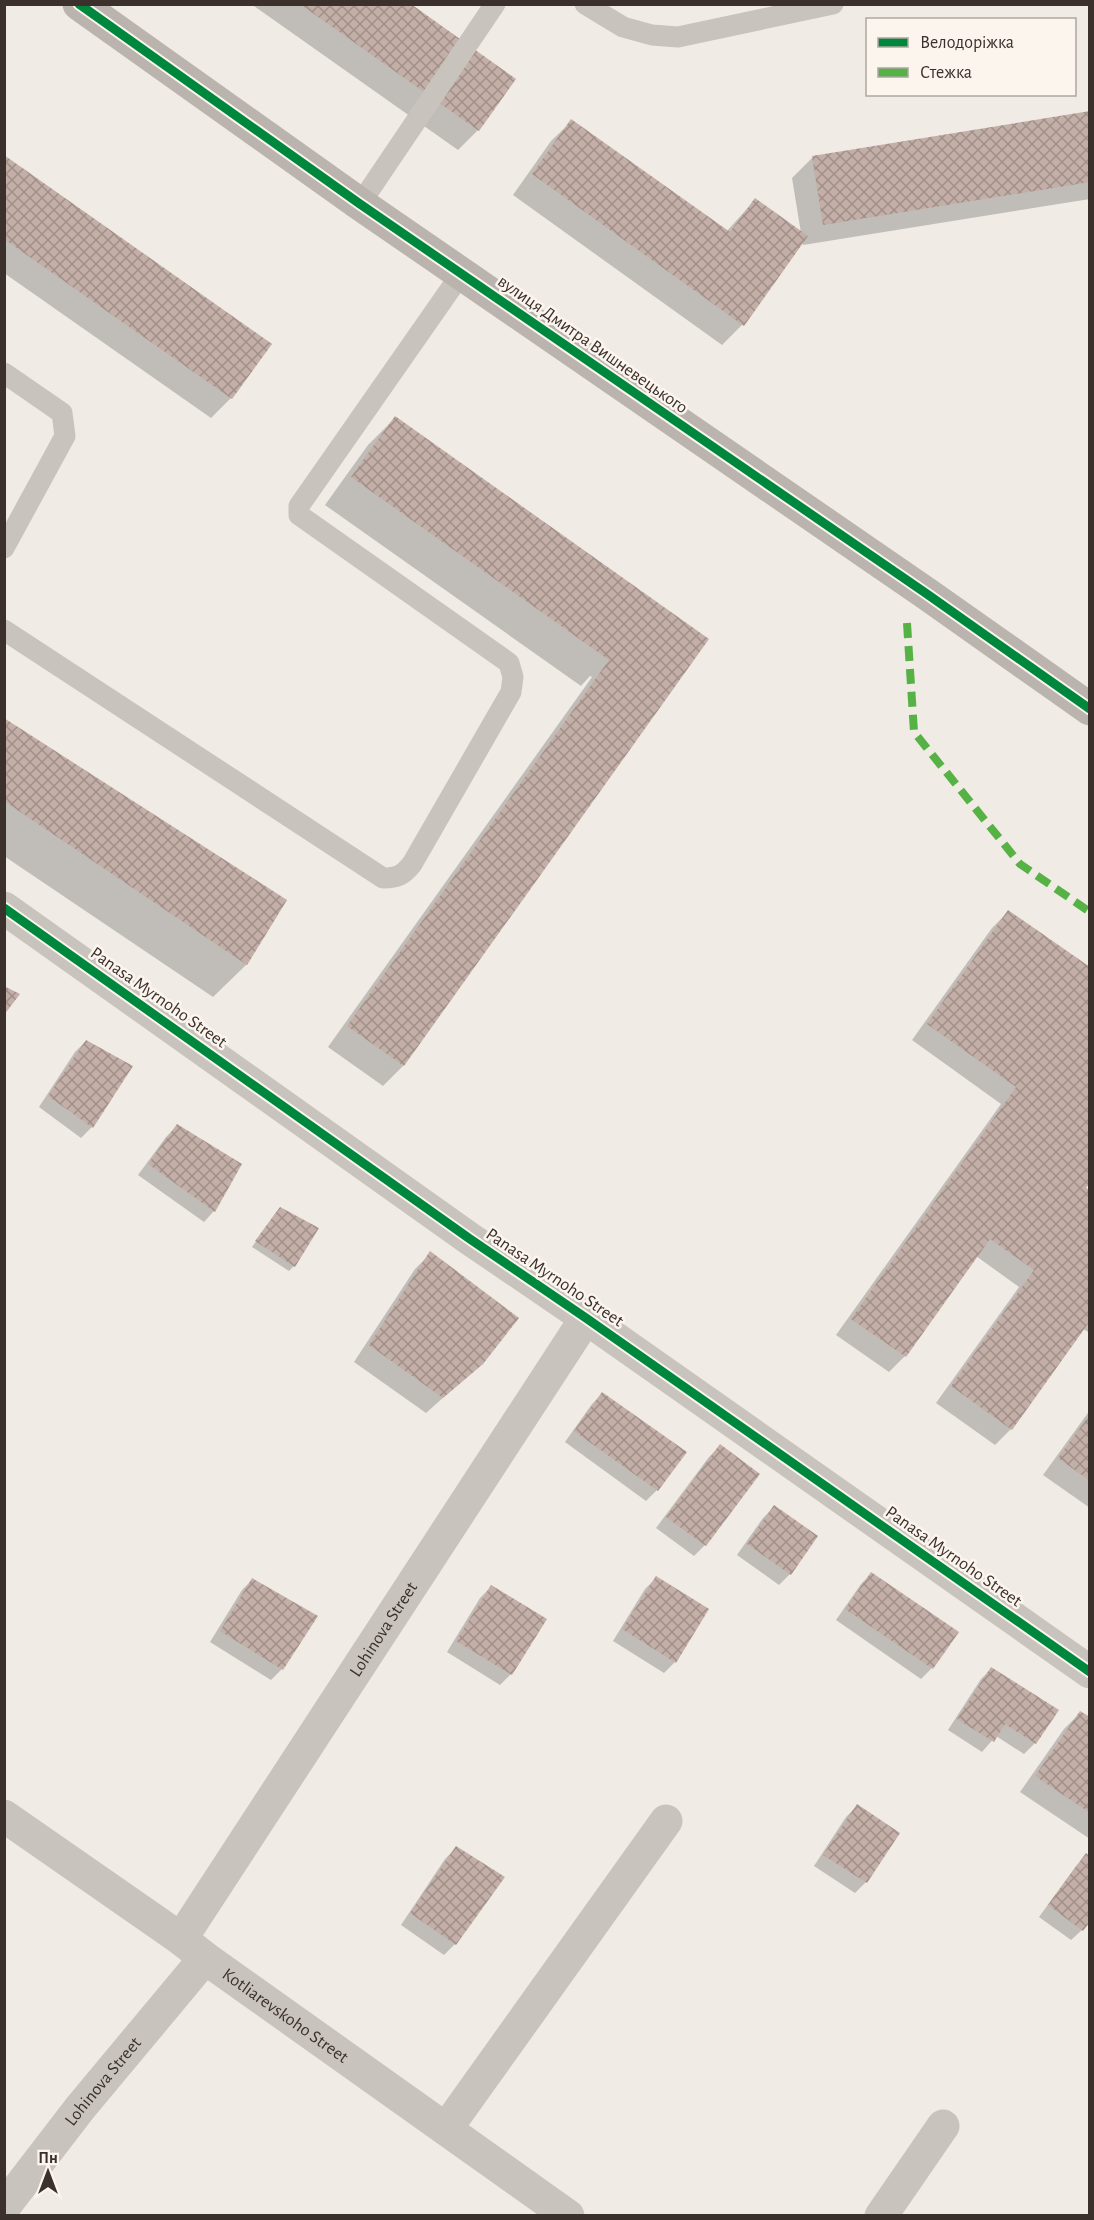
<svg xmlns="http://www.w3.org/2000/svg" width="1094" height="2220" font-family="'Alegreya Sans',sans-serif">
  <style>
    .shadow { fill: #0003 }
    .building { fill: url(#building-cross-hatch) }
    .lines { fill: none; stroke-linecap: round; stroke-linejoin: round }
    .lane { stroke: #c9c3be; stroke-width: 21 }
    .street { stroke: #c9c3be; stroke-width: 33 }
    .secondary { stroke: #bab3ae; stroke-width: 33 }
    .quiet { stroke: #57b246; stroke-width: 8; stroke-dasharray: 15 8; stroke-linecap: butt }
    .cycleway-casing { stroke: #fbf5ee; stroke-width: 13 }
    .cycleway { stroke: #00873e; stroke-width: 9 }
    .labels { text-anchor: middle; stroke-width: 5; stroke-linejoin: round; paint-order: stroke }
    .street-label { font-size: 18px; fill: #3b302b; stroke: #fbf5ee }
  </style>
  <defs>
    <pattern id="building-cross-hatch" width="8" height="8" patternUnits="userSpaceOnUse" patternTransform="scale(1.5)"><rect width="8" height="8" fill="#c3afa7"/><path d="M0 0l8 8M0 8l8-8" fill="none" stroke="#a08f88"/></pattern>
  </defs>
  <rect width="100%" height="100%" fill="#f0ebe5"/>
  <!-- shadow -->
  <g class="shadow">
    <polygon points="251,4 408,4 478,130 458,150"/>
    <polygon points="1090,113 1090,199 803,245 802,242 742,325 722,345 513,195 551,141 572,121 726,232 755,200 801,233 792,178 813,157"/>
    <polygon points="4,157 231,398 211,418 4,273"/>
    <polygon points="395,418 707,639 403,1066 383,1086 328,1047 592,677 590,676 581,686 325,505 368,445"/>
    <polygon points="4,720 285,900 246,965 213,997 4,856"/>
    <polygon points="1008,912 1084,1188 1090,1192 1090,1333 1083,1329 1011,1429 995,1445 936,1403 1019,1287 976,1256 905,1356 889,1372 836,1335 1001,1104 912,1040 992,928"/>
    <polygon points="86,1041 131,1067 92,1127 81,1138 39,1107 75,1052"/>
    <polygon points="177,1126 214,1211 204,1222 138,1175 166,1137"/>
    <polygon points="275,1214 294,1266 289,1271 252,1247"/>
    <polygon points="431,1253 482,1363 426,1413 354,1362 415,1269"/>
    <polygon points="602,1394 657,1490 646,1501 565,1442 592,1404"/>
    <polygon points="1090,1410 1090,1508 1043,1475"/>
    <polygon points="720,1446 705,1545 694,1556 656,1528 709,1457"/>
    <polygon points="774,1507 790,1574 779,1585 737,1555 763,1518"/>
    <polygon points="871,1574 932,1668 921,1679 836,1620 861,1584"/>
    <polygon points="656,1578 675,1662 664,1673 613,1641 645,1589"/>
    <polygon points="252,1580 316,1616 282,1669 271,1680 210,1642 242,1590"/>
    <polygon points="491,1587 511,1674 500,1685 447,1652 480,1598"/>
    <polygon points="991,1669 1035,1743 1024,1754 996,1736 982,1752 948,1730 981,1679"/>
    <polygon points="1080,1713 1090,1719 1090,1839 1020,1792 1064,1729"/>
    <polygon points="857,1806 898,1834 866,1882 855,1893 814,1866 846,1817"/>
    <polygon points="456,1848 503,1878 455,1944 444,1955 401,1925 445,1859"/>
    <polygon points="1086,1855 1082,1930 1071,1940 1039,1917 1076,1866"/>
  </g>
  <!-- building -->
  <g class="building">
    <polygon points="300,4 411,4 516,79 479,131"/>
    <polygon points="1090,111 1090,182 823,225 812,156"/>
    <polygon points="571,119 730,232 755,198 808,236 744,326 532,174"/>
    <polygon points="4,155 272,344 232,399 4,239"/>
    <polygon points="395,416 709,639 404,1066 347,1026 609,660 351,477"/>
    <polygon points="4,718 287,900 247,965 4,801"/>
    <polygon points="1008,910 1090,967 1090,1183 1086,1188 1090,1190 1090,1321 1012,1430 951,1386 1034,1270 990,1239 906,1357 851,1319 1016,1087 927,1024"/>
    <polygon points="4,986 20,994 4,1015"/>
    <polygon points="86,1040 133,1066 93,1128 48,1096"/>
    <polygon points="177,1124 242,1164 215,1212 148,1164"/>
    <polygon points="280,1207 319,1228 295,1267 255,1241"/>
    <polygon points="430,1251 519,1318 483,1364 443,1398 369,1345"/>
    <polygon points="602,1392 687,1452 658,1491 574,1431"/>
    <polygon points="1090,1414 1090,1481 1058,1458"/>
    <polygon points="720,1444 760,1474 706,1546 666,1517"/>
    <polygon points="774,1505 818,1536 791,1575 747,1544"/>
    <polygon points="871,1572 959,1632 933,1669 845,1609"/>
    <polygon points="656,1576 709,1609 676,1663 622,1629"/>
    <polygon points="252,1578 318,1616 283,1670 220,1631"/>
    <polygon points="491,1585 547,1619 512,1675 456,1641"/>
    <polygon points="991,1667 1059,1710 1036,1744 1005,1724 994,1742 957,1719"/>
    <polygon points="1080,1711 1090,1717 1090,1813 1035,1776"/>
    <polygon points="857,1804 900,1833 867,1883 823,1855"/>
    <polygon points="456,1846 505,1877 456,1945 410,1913"/>
    <polygon points="1086,1853 1090,1856 1090,1922 1083,1931 1048,1905"/>
  </g>
  <g class="lines">
    <!-- lane -->
    <g class="lane">
      <polyline points="585,4 623,27 652,35 678,37 833,4"/>
      <polyline points="360,204 495,4"/>
      <polyline points="4,373 62,413 65,436 4,548"/>
      <path d="M4 630 383 878C398 878 403 875 412 864L511 692 513 677 509 663 299 515V506L461 274"/>
    </g>
    <!-- street -->
    <g class="street">
      <polyline points="4,908 470,1239 586,1318 1090,1672"/>
      <path id="s1" d="M4 1816 181 1939 205 1958 568 2216"/>
      <path id="s2" d="M181 1939 586 1318"/>
      <polyline points="446,2129 666,1821"/>
      <path id="s3" d="M4 2207 80 2108 205 1958"/>
      <polyline points="881,2216 943,2126"/>
    </g>
    <!-- secondary -->
    <polyline class="secondary" points="79,4 360,204 927,594 1090,709"/>
    <!-- quiet -->
    <polyline class="quiet" points="907,623 914,732 1020,864 1090,912"/>
    <!-- cycleway casing -->
    <g class="cycleway-casing">
      <g id="cycleway">
        <polyline points="79,4 360,204 927,594 1090,709"/>
        <polyline points="4,908 470,1239 586,1318 1090,1672"/>
      </g>
    </g>
    <!-- cycleway -->
    <use href="#cycleway" class="cycleway"/>
  </g>
  <g class="labels">
    <!-- street labels -->
    <g class="street-label">
      <text transform="translate(593 344) rotate(35)" y="6">вулиця Дмитра Вишневецького</text>
      <text transform="translate(159 997) rotate(35)" y="6">Panasa Myrnoho Street</text>
      <text transform="translate(555 1277) rotate(34)" y="6">Panasa Myrnoho Street</text>
      <text transform="translate(954 1556) rotate(35)" y="6">Panasa Myrnoho Street</text>
      <text dy="6" stroke="none"><textPath href="#s2" startOffset="370">Lohinova Street</textPath></text>
      <text dy="6" stroke="none"><textPath href="#s1" startOffset="345">Kotliarevskoho Street</textPath></text>
      <text dy="6" stroke="none"><textPath href="#s3" startOffset="160">Lohinova Street</textPath></text>
    </g>
  </g>
  <!-- border -->
  <rect width="1094" height="2220" fill="none" stroke="#3b302b" stroke-width="12"/>
  <!-- legend -->
  <rect x="866" y="18" width="210" height="78" fill="#fbf5ee" stroke="#aea6a0" stroke-width="1.5"/>
  <rect x="878" y="38" width="30" height="9" fill="#00873e" stroke="#aea6a0" stroke-width="1.5"/>
  <text x="920" y="48" font-size="18" fill="#3b302b">Велодоріжка</text>
  <rect x="878" y="68" width="30" height="9" fill="#57b246" stroke="#aea6a0" stroke-width="1.5"/>
  <text x="920" y="78" font-size="18" fill="#3b302b">Стежка</text>
  <!-- north arrow -->
  <g transform="translate(48 2172)" stroke="#fbf5ee" stroke-width="4.5" paint-order="stroke">
  <path d="M0-4.5L10 22L0 15L-10 22Z" fill="#3b302b"/>
  <text y="-9" font-size="16" font-weight="bold" text-anchor="middle" fill="#3b302b">Пн</text>
  </g>
</svg>
